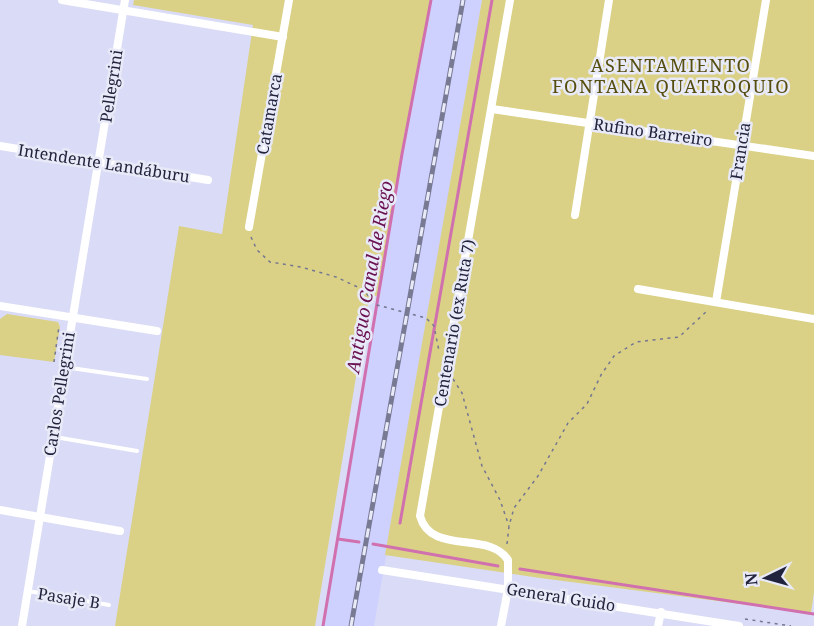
<svg xmlns="http://www.w3.org/2000/svg" width="814" height="626" font-family="'Noto Serif',serif">
  <style>
    .built { fill: #ced1fe }
    .green { fill: #dad187 }
    .lines { fill: none; stroke-linecap: round; stroke-linejoin: round }
    .stream { stroke: #d170af; stroke-width: 3 }
    .path { stroke: #757690; stroke-width: 1.5; stroke-dasharray: 3 4.5; stroke-linecap: butt }
    .lane { stroke: #fff; stroke-width: 4 }
    .street { stroke: #fff; stroke-width: 8 }
    .rail-casing { stroke: #787993; stroke-width: 5 }
    .rail { stroke: #e9eaf8; stroke-width: 3; stroke-dasharray: 9; stroke-linecap: butt }
    .labels { text-anchor: middle; stroke-width: 5; stroke-linejoin: round; paint-order: stroke }
    .street-label { font-size: 16px; fill: #22233c; stroke: #e9eaf8 }
    .neighbourhood-label { font-size: 18px; letter-spacing: 1.5px; fill: #564e0f; stroke: #e9eaf8 }
    .water-label { font-size: 18px; font-style: italic; fill: #691151; stroke: #e9eaf8 }
  </style>
  <rect width="100%" height="100%" fill="#dadcf7"/>
  <!-- built -->
  <polygon class="built" points="431,0 482,0 374,626 323,626 402,154"/>
  <!-- green -->
  <g class="green">
    <polygon points="134,0 431,0 402,154 379,295 369,298 315,626 115,626 179,226 222,234 253,25 133,5"/>
    <polygon points="482,0 814,0 814,592 811,613 540,578 385,555"/>
    <polygon points="7,314 58,322 60,327 54,362 0,355 0,319"/>
  </g>
  <g class="lines">
    <!-- stream -->
    <g class="stream">
      <polyline points="400,523 492,0"/>
      <polyline points="338,539 359,542"/>
      <polyline points="373,544 498,566"/>
      <polyline points="520,569 814,614"/>
      <polyline points="323,626 402,154 431,0"/>
    </g>
    <!-- path -->
    <g class="path">
      <polyline points="251,237 257,250 270,262 301,267 336,277 362,289 377,305 426,318 434,326 439,351"/>
      <polyline points="54,362 59,326"/>
      <polyline points="453,379 462,393 482,466 500,500 509,526"/>
      <polyline points="507,544 509,526 514,508 538,476 568,423 587,404 601,375 614,356 636,342 679,337 708,310"/>
      <polyline points="745,619 791,626"/>
    </g>
    <!-- lane -->
    <g class="lane">
      <polyline points="64,367 147,379"/>
      <polyline points="55,437 137,451"/>
      <polyline points="28,591 109,605"/>
    </g>
    <!-- street -->
    <g class="street">
      <polyline points="62,0 283,37"/>
      <polyline points="492,109 814,156"/>
      <polyline points="0,146 208,180"/>
      <polyline points="575,215 609,0"/>
      <polyline points="249,227 289,0"/>
      <polyline points="638,289 814,319"/>
      <polyline points="716,302 766,0"/>
      <polyline points="0,306 157,331"/>
      <polyline points="0,510 120,531"/>
      <polyline points="382,570 739,626"/>
      <polyline points="22,626 125,0"/>
      <path d="M501 626 508 589V560C489 530 431 556 420 516L510 0"/>
      <polyline points="658,626 661,612"/>
    </g>
    <!-- rail casing -->
    <g class="rail-casing">
      <polyline id="rail" points="351,626 463,0"/>
    </g>
    <!-- rail -->
    <use href="#rail" class="rail"/>
  </g>
  <g class="labels">
    <!-- street labels -->
    <g class="street-label">
      <text transform="translate(111 86) rotate(-81)" y="6">Pellegrini</text>
      <text transform="translate(269 114) rotate(-80)" y="6">Catamarca</text>
      <text transform="translate(653 132) rotate(8)" y="6">Rufino Barreiro</text>
      <text transform="translate(740 151) rotate(-81)" y="6">Francia</text>
      <text transform="translate(104 163) rotate(9)" y="6">Intendente Landáburu</text>
      <text transform="translate(454 323) rotate(-80)" y="6">Centenario (ex Ruta 7)</text>
      <text transform="translate(59 394) rotate(-81)" y="6">Carlos Pellegrini</text>
      <text transform="translate(561 597) rotate(9)" y="6">General Guido</text>
      <text transform="translate(69 598) rotate(9)" y="6">Pasaje B</text>
    </g>
    <!-- neighbourhood labels -->
    <g class="neighbourhood-label">
      <text x="671" y="72">ASENTAMIENTO<tspan x="671" dy="21">FONTANA QUATROQUIO</tspan></text>
    </g>
    <!-- water labels -->
    <g class="water-label">
      <text transform="translate(370 277) rotate(-80)" y="6">Antiguo Canal de Riego</text>
    </g>
  </g>
  <!-- north arrow -->
  <g transform="translate(766 578) rotate(265)" stroke="#e9eaf8" stroke-width="4.5" paint-order="stroke">
  <path d="M0-4.5L10 22L0 15L-10 22Z" fill="#22233c"/>
  <text y="-9" font-size="16" font-weight="bold" text-anchor="middle" fill="#22233c">N</text>
  </g>
</svg>
